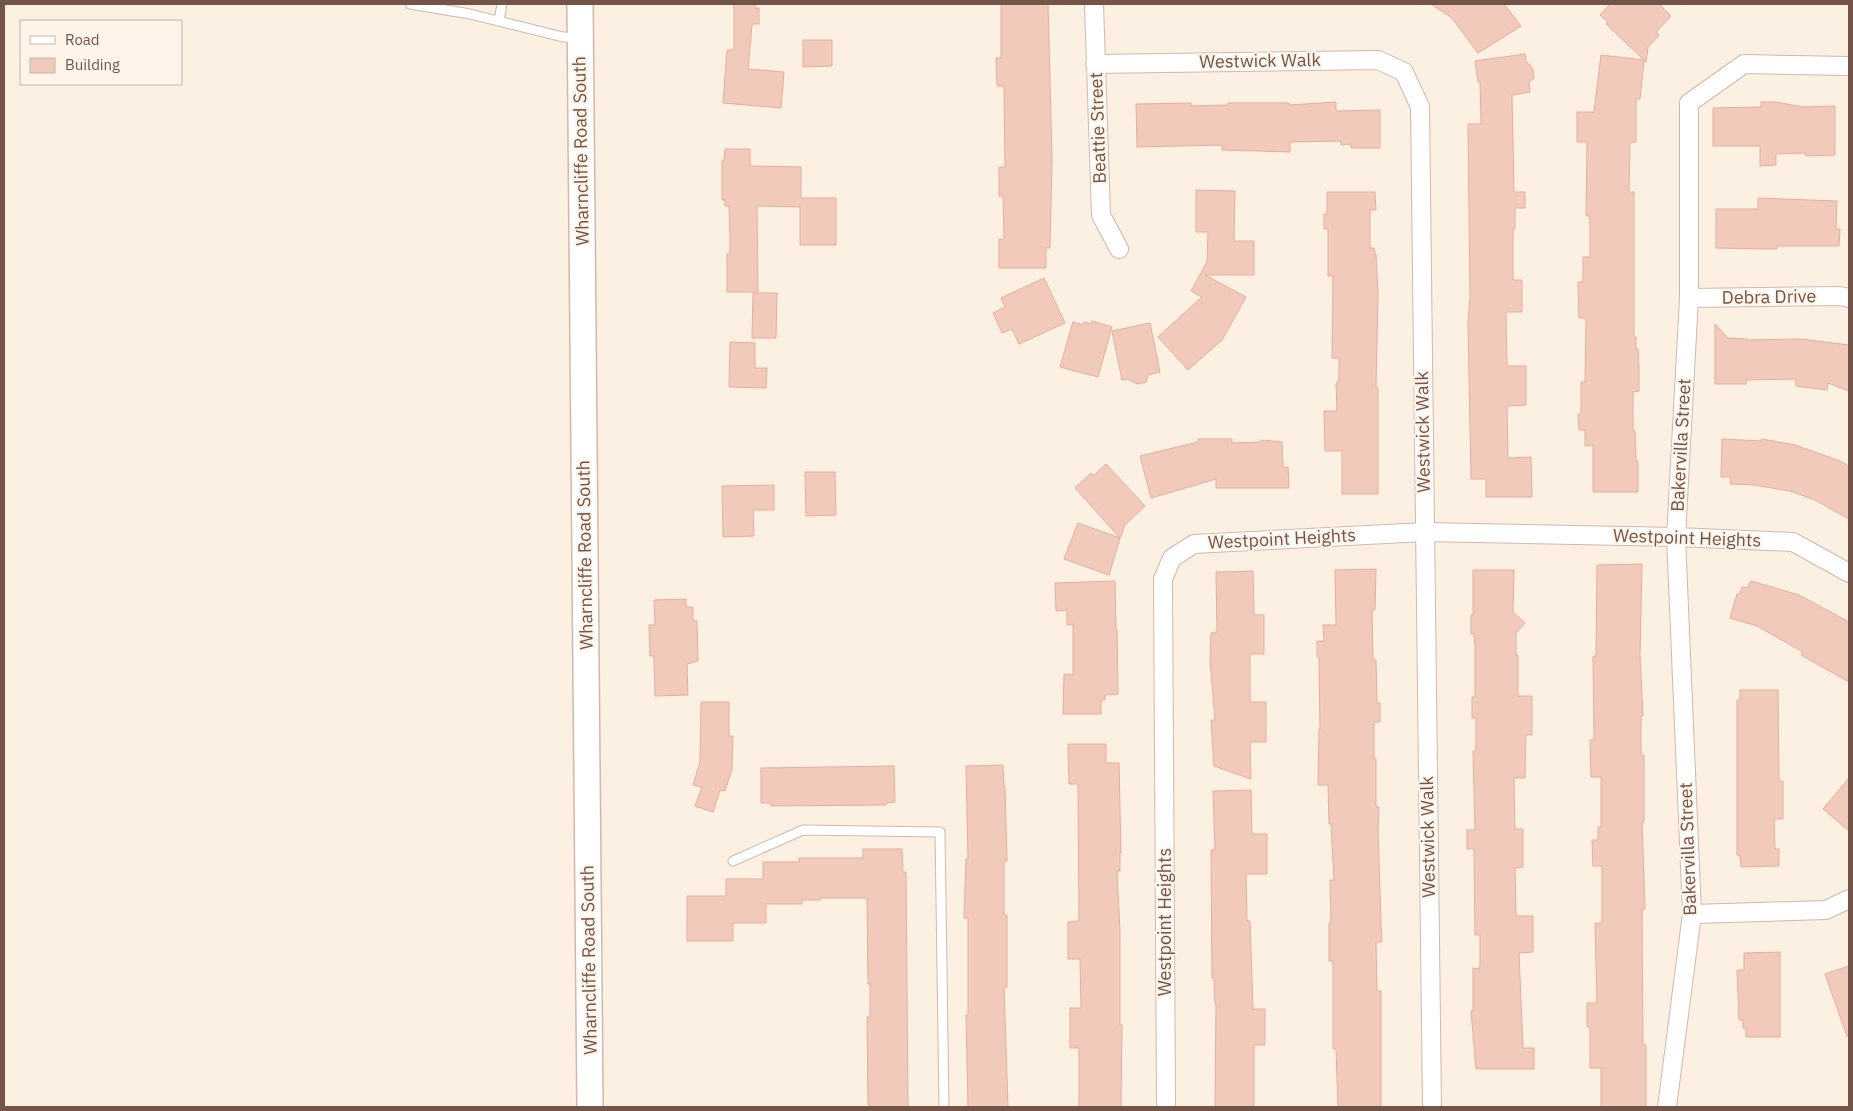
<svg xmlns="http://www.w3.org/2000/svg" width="1853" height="1111" font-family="'IBM Plex Sans',sans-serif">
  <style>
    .building { fill: #f2cabb; stroke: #e4af9b }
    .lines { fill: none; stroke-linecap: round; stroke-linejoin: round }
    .service-casing { stroke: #d0b8ad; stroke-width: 11 }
    .minor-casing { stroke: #d0b8ad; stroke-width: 20 }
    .secondary-casing { stroke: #d3b7aa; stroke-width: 28 }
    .service { stroke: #fff; stroke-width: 9 }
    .minor { stroke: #fff; stroke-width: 18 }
    .secondary { stroke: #fff; stroke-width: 25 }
    .labels { text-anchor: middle; stroke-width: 4; stroke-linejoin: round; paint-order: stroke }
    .street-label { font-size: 18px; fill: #745349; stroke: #fff4e9 }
  </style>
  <rect width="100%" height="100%" fill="#fcf0e3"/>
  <!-- building -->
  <g class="building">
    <polygon points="734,4 755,4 755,8 759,8 759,24 752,24 748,69 784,72 781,108 723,103 727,50 734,50"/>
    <polygon points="1001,4 1048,4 1052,159 1050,248 1046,248 1046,268 999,268 999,239 1004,239 1003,196 999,196 999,167 1005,167 1004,86 997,86 996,58 1001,58"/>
    <polygon points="1431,4 1504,4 1521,26 1478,53 1452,18"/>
    <polygon points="1610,4 1659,4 1671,16 1656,32 1659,35 1648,47 1646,62 1644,61 1640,99 1636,99 1636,142 1630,142 1629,192 1634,192 1634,337 1636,337 1636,349 1638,349 1639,368 1639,391 1633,392 1633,431 1635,431 1636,461 1638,461 1638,492 1593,492 1593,445 1585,446 1585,430 1579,430 1578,414 1581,414 1581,382 1585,382 1586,318 1579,318 1578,282 1583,282 1583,257 1590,257 1590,220 1589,216 1586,216 1587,142 1577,142 1577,112 1594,112 1601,55 1644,60 1606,24 1608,22 1600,15"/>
    <polygon points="803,40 832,40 832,66 803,67"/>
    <polygon points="1525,54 1526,61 1533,69 1534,78 1529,82 1530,92 1512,95 1514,192 1525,192 1525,208 1515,208 1515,229 1513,229 1513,280 1522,280 1522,312 1506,312 1507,366 1526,366 1526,405 1507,406 1508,458 1531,457 1532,497 1486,497 1486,479 1471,479 1468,324 1470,296 1468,124 1481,124 1480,81 1478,82 1475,61"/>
    <polygon points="1336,102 1336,111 1380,110 1380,148 1351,148 1351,144 1341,145 1341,141 1290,142 1290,152 1222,150 1222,145 1137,147 1136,104 1191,103 1191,106 1228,105 1228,103 1289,103 1289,105"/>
    <polygon points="1761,102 1776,102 1803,107 1835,106 1835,155 1806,156 1806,153 1776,154 1776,165 1760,166 1760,146 1713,146 1713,108 1761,107"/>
    <polygon points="725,149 750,149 750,166 801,167 801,198 836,198 836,245 800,245 800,207 757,206 758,292 727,292 727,254 730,254 730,239 729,206 725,206 725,200 722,200 722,161 724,161"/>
    <polygon points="1196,190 1235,191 1234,241 1254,241 1254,275 1205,275 1246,297 1222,340 1188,370 1158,337 1202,297 1191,291 1207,262 1208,232 1196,232"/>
    <polygon points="1327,192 1375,192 1376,210 1370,210 1370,248 1374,248 1375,254 1376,254 1378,294 1376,388 1378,388 1378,494 1342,494 1342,451 1325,451 1324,411 1337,411 1336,384 1339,380 1339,358 1332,358 1333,276 1328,276 1328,229 1324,229 1324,214 1327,214"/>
    <polygon points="1758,198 1837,201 1836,229 1840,229 1839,246 1777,246 1777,249 1762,249 1716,248 1716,209 1758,209"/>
    <polygon points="1044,278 1065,323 1019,344 1012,329 1002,333 993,313 1005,307 1001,298"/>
    <polygon points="753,293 777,293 776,338 752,338"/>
    <polygon points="1092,321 1112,327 1098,377 1060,367 1073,322 1083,325 1084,322 1090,324"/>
    <polygon points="1150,323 1160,372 1148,375 1146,382 1137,384 1128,379 1122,380 1112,331"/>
    <polygon points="1715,324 1728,338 1747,339 1747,340 1801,339 1849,345 1849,391 1828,383 1827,390 1796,386 1796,379 1746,380 1746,384 1715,384"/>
    <polygon points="730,342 755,343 755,368 767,368 766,388 729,387"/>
    <polygon points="1198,439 1232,439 1232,443 1261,442 1262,440 1282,442 1283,468 1288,467 1289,488 1216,488 1216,479 1151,498 1140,456 1198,442"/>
    <polygon points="1722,439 1762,441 1762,439 1795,445 1840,461 1849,466 1849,519 1815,500 1790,491 1754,485 1730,484 1731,477 1721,477"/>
    <polygon points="1106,464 1145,506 1125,525 1120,538 1075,488 1091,473 1093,476"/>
    <polygon points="805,472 835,472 836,515 806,516"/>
    <polygon points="774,485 774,510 753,510 754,536 723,537 722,486"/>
    <polygon points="1078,523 1120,538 1109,575 1064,559"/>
    <polygon points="1642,564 1640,656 1643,716 1641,716 1641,755 1644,755 1644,822 1642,822 1645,909 1642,909 1643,1045 1646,1045 1646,1107 1601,1107 1601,1068 1590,1068 1590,1027 1587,1027 1587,1003 1597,1003 1595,923 1602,923 1602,866 1593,866 1592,840 1598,840 1598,827 1601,827 1601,777 1591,777 1590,740 1594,740 1593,656 1596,656 1597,565"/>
    <polygon points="1376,569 1375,610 1372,610 1373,660 1376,660 1377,703 1380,703 1380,722 1374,722 1374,759 1376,759 1376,807 1379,807 1378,830 1381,924 1382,942 1376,942 1377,991 1381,991 1381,1107 1338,1107 1336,1049 1333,1049 1333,961 1329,961 1329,923 1331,923 1330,880 1334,880 1331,824 1329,824 1328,785 1318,785 1319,729 1320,729 1319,657 1317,657 1317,641 1324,641 1323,625 1336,625 1335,570"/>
    <polygon points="1473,570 1514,570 1513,612 1525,623 1516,633 1516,655 1518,655 1518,696 1532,696 1532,735 1526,735 1525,778 1514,778 1515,829 1523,829 1523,867 1515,868 1516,916 1533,916 1533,952 1519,953 1523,1048 1534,1048 1534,1069 1476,1069 1471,1011 1473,1011 1473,968 1479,969 1480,965 1480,935 1475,935 1474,849 1467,849 1467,830 1475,830 1473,751 1476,751 1476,718 1472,718 1472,697 1475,697 1475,646 1474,634 1471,634 1471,615 1473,615"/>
    <polygon points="1253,571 1254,615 1264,615 1264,654 1250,654 1250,702 1266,702 1266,742 1250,742 1251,779 1214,766 1211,720 1215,720 1210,660 1211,633 1217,632 1216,572"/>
    <polygon points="1115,581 1116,630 1117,630 1118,694 1105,695 1105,700 1101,700 1101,714 1063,714 1064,674 1073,675 1073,624 1067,625 1067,610 1056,611 1055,583"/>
    <polygon points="1751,581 1799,595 1849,622 1849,682 1801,655 1803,652 1757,626 1730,618 1737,594 1740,594 1742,587 1747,588"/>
    <polygon points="686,599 686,607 693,607 693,621 697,621 698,661 687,664 688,695 655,696 654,656 650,656 649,625 655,625 654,600"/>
    <polygon points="1740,690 1778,690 1779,781 1783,781 1783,819 1774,819 1775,849 1779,849 1779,866 1741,867 1740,855 1737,855 1737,700 1740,700"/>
    <polygon points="701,702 729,702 729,736 733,736 732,769 725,791 720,790 713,812 695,806 702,787 693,785 700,762"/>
    <polygon points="1068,744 1106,744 1106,763 1119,763 1121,853 1120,853 1120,871 1117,871 1120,931 1120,1025 1122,1025 1121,1107 1079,1107 1079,1048 1070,1048 1070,1008 1081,1008 1080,959 1068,959 1068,922 1079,921 1078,784 1069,784"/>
    <polygon points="1003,765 1004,787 1005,787 1007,861 1004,861 1004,915 1007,915 1007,987 1004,987 1008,1107 968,1107 966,1015 968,1015 968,918 964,918 966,859 968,859 966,766"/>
    <polygon points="894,766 895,802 886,803 886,805 771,806 771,803 761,803 761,768"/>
    <polygon points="1849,778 1849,831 1823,809"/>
    <polygon points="1251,790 1252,834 1267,834 1267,874 1246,874 1247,921 1250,921 1253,1009 1265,1009 1265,1045 1254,1045 1254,1107 1215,1107 1216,1004 1215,1004 1214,978 1212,978 1211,850 1215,850 1213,791"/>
    <polygon points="863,849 902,849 903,872 906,872 908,1107 870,1107 870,1105 868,1105 867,1017 870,1017 870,984 868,984 867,898 820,898 820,900 802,900 802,904 766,904 766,923 733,923 733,941 687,941 687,896 726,896 726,879 763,879 763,862 799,862 799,858 863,858"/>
    <polygon points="1780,952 1780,1037 1746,1037 1746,1028 1743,1028 1743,1020 1739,1020 1737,970 1744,970 1744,953"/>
    <polygon points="1849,966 1849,1036 1847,1036 1825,974"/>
  </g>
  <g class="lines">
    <!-- service casing -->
    <g class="service-casing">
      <g id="service">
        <polyline points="410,4 470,14 563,37 580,38"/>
        <polyline points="499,21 502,4"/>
        <polyline points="733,861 803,830 940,832 944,1107"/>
      </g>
    </g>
    <!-- minor casing -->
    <g class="minor-casing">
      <g id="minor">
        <polyline points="1094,4 1101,215 1119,249"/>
        <polyline points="1095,64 1378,60 1404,72 1420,107 1432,1107"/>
        <polyline points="1689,298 1840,296 1849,298"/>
        <polyline points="1692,914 1826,910 1849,899"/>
        <polyline points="1166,1107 1163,579 1172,558 1194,544 1425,532 1676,537 1793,542 1849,573"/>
        <polyline points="1667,1107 1692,914 1676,537 1689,298 1689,103 1744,64 1849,66"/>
      </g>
    </g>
    <!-- secondary casing -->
    <g class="secondary-casing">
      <polyline id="secondary" points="580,4 590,1107"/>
    </g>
    <!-- service -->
    <use href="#service" class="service"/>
    <!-- minor -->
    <use href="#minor" class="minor"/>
    <!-- secondary -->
    <use href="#secondary" class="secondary"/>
  </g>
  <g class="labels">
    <!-- street labels -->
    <g class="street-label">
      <text transform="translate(1260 61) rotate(-1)" y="6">Westwick Walk</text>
      <text transform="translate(1098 128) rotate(-92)" y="6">Beattie Street</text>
      <text transform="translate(581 151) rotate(-91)" y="6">Wharncliffe Road South</text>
      <text transform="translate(1769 297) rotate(-1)" y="6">Debra Drive</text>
      <text transform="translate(1423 432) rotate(-91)" y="6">Westwick Walk</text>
      <text transform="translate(1681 445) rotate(-87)" y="6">Bakervilla Street</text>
      <text transform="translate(1687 538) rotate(2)" y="6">Westpoint Heights</text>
      <text transform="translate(1282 539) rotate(-3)" y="6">Westpoint Heights</text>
      <text transform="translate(585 555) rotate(-91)" y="6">Wharncliffe Road South</text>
      <text transform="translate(1428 837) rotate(-91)" y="6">Westwick Walk</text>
      <text transform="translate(1688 849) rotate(-92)" y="6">Bakervilla Street</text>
      <text transform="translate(1165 922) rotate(-90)" y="6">Westpoint Heights</text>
      <text transform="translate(589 960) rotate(-91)" y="6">Wharncliffe Road South</text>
    </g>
  </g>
  <!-- border -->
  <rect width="1853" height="1111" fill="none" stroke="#745349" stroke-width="10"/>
  <!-- legend -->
  <rect x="20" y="20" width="162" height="65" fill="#fff4e9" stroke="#c7b4a9"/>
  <rect x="30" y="36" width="25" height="8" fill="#ffffff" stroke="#c7b4a9"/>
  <text x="65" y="45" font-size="15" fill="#745349">Road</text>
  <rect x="30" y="58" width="25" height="15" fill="#f2cabb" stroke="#c7b4a9"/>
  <text x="65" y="70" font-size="15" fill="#745349">Building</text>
</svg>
